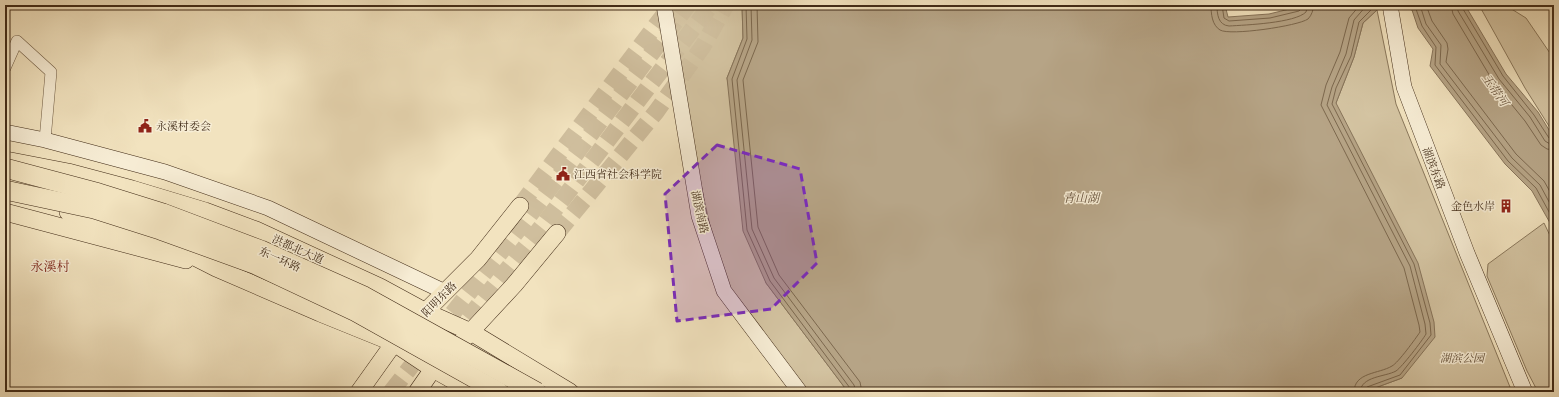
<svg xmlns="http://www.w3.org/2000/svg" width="1559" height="397" font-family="'Libre Caslon Text','Noto Serif SC',serif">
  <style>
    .green { fill: #d4c4a2; stroke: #8a785c }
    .water { fill: #b6a486; stroke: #87745a }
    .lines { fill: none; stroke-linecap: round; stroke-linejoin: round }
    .shore { stroke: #7c684e; stroke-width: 1 }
    .primary-tunnel { stroke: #cfbe9d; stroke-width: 17; stroke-dasharray: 17 8; stroke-linecap: butt }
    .street-casing { stroke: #6d5941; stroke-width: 12 }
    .secondary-casing { stroke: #412b17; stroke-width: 16 }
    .primary-casing { stroke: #412b17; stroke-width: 18 }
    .street { stroke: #f7edd5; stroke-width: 11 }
    .secondary { stroke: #f7edd5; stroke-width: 15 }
    .primary { stroke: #f2e3bf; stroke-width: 17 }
    .highway-bridge-casing { stroke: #412b17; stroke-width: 20; stroke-linecap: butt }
    .highway-bridge { stroke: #f2e3bf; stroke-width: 19 }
    .marked { fill: #7b2cbf; fill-opacity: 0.2; stroke: #7b2cbf; stroke-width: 3; stroke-dasharray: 8 5; stroke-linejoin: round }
    .labels { text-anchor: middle; stroke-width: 3; stroke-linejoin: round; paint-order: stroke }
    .poi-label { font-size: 11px; fill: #412b17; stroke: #f7edd5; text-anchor: start }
    .street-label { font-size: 11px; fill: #412b17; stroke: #f7edd5 }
    .park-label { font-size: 11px; font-style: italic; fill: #5e4a33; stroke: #f7edd5 }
    .water-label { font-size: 12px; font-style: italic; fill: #644f38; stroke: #f7edd5 }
    .quarter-label { font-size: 13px; fill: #7a1f14; stroke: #f7edd5 }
  </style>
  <rect width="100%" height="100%" fill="#f2e3bf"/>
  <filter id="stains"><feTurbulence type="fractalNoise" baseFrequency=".005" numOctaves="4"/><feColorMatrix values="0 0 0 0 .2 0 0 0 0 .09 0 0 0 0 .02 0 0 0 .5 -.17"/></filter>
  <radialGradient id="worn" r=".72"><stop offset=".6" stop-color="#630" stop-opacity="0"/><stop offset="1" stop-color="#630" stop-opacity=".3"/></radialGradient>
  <!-- green -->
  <g class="green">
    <polygon points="670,5 742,5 743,38 727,78 766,283 848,392 809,392 728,287 710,226 699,176"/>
    <polygon points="1479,5 1505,5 1526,18 1554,59 1554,134 1525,88"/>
    <polygon points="1377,10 1396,104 1512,392 1364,392 1402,378 1336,103 1354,57 1363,23"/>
    <polygon points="1544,223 1554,244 1554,392 1538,392 1527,371 1487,276 1488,264"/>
  </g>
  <!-- water -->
  <g class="water">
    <polygon points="742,5 1225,5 1228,17 1269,14 1306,5 1376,5 1377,10 1363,23 1354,57 1336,103 1418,263 1434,322 1435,337 1402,378 1364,392 848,392 766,283 743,231 727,78 743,38"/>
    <polygon points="1401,5 1465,5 1506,74 1538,112 1554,138 1554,230 1532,191 1505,164 1430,66 1433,49 1418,28 1412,10 1401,7"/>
  </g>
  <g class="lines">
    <!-- shore -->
    <g class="shore">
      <polyline points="746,5 747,39 732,79 747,230 770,281 850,388 851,392"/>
      <polyline points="751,5 752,40 737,80 752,229 774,278 854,385 856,392"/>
      <polyline points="757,5 758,42 743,80 758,227 779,275 860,382 862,392"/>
      <path d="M1211 5C1211 14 1212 25 1220 30 1230 36 1298 26 1308 19 1312 15 1313 10 1314 5"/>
      <path d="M1217 5C1217 14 1218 25 1229 26 1246 25 1295 23 1306 12L1308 5"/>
      <polyline points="1222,5 1224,18 1229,21 1270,18 1299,11 1302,8 1303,5"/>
      <polyline points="1409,5 1416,9 1422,26 1436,47 1435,65 1508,161 1536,188 1554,221"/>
      <polyline points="1420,5 1426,24 1441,45 1440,64 1512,158 1540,185 1554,211"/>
      <polyline points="1426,5 1432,21 1447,43 1448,49 1446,62 1516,154 1544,181 1554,199"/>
      <polyline points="1451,5 1453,14 1494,83 1525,121 1541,145 1547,149 1554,150"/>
      <polyline points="1457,5 1458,11 1499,79 1530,117 1545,141 1550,144 1554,144"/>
      <polyline points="1462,5 1463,9 1503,76 1534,115 1549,138 1554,139"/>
      <path d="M1354 392C1354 372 1379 374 1392 366 1398 363 1416 338 1420 332L1419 325 1404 268 1321 105 1326 85 1340 52 1349 18 1360 5"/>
      <path d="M1360 392C1361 376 1385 377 1396 371 1402 367 1422 341 1426 334L1425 324 1410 266 1327 105 1332 87 1346 54 1354 20 1367 5"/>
      <polyline points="1365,392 1367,387 1400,375 1431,335 1430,323 1414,264 1332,104 1336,88 1351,56 1359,22 1372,9 1372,5"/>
    </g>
    <!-- primary-tunnel -->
    <g class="primary-tunnel">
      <polyline points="520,206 663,16 674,5"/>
      <polyline points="557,233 656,112 703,46 726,5"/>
      <polyline points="452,338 543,225 711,5"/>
      <polyline points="391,392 529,216 688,5"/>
    </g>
    <!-- street casing -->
    <g class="street-casing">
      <polyline id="street" points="5,68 17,41 51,72 45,140"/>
    </g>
    <!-- secondary casing -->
    <g class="secondary-casing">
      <g id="secondary">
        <polyline points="664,5 699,216 724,291 800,392"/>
        <polyline points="1390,5 1404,87 1467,253 1525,392"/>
        <polyline points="5,132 45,140 165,172 268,208 445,292"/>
      </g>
    </g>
    <!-- primary casing -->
    <g class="primary-casing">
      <g id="primary">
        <polyline points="6,160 68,172 132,189 205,211 256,230 380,287 426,312 471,332 570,392"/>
        <polyline points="5,212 186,260"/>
        <polyline points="68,212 167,243 216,268 320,313 394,343 433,369 474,392"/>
        <polyline points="418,319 478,259 520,206"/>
        <polyline points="463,340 514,285 557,233"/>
        <polyline points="359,392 394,343 401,336"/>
        <polyline points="417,392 433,369 441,361"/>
      </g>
    </g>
    <!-- street -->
    <use href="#street" class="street"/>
    <!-- secondary -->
    <use href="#secondary" class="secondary"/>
    <!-- primary -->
    <use href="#primary" class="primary"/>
    <!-- highway-bridge casing -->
    <g class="highway-bridge-casing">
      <g id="highway-bridge">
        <polyline points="5,168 99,193 163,213 261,250 364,296 537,392"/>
        <polyline points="5,190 94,209 160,230 254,264 356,312 499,392"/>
      </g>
    </g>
    <!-- highway-bridge -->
    <use href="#highway-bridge" class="highway-bridge"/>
  </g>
  <!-- marked area -->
  <path class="marked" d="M717 145 800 169 817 263 771 309 677 321 665 194Z"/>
  <!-- icons -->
  <defs>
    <g id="civic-bare" transform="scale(1.08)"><path d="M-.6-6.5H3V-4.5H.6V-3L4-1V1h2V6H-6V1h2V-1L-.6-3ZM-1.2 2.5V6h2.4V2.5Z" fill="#8f2418" stroke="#f7edd5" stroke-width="2.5" paint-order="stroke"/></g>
    <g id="building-bare" transform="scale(1.08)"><path d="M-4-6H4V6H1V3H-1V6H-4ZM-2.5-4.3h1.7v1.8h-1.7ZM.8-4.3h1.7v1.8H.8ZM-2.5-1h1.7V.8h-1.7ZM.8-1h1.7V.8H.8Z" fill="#8f2418" stroke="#f7edd5" stroke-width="2.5" paint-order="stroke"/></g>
  </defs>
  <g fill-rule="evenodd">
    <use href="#civic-bare" x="145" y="126"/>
    <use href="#civic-bare" x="563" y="174"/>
    <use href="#building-bare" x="1506" y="206"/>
  </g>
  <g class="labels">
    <!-- poi labels -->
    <g class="poi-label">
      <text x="156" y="130">永溪村委会</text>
      <text x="574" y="178">江西省社会科学院</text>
      <text x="1495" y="210" text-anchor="end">金色水岸</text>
    </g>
    <!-- street labels -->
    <g class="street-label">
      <text transform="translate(1434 168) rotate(69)" y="4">湖滨东路</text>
      <text transform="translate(700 212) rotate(77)" y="4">湖滨南路</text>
      <text transform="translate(298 249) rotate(24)" y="4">洪都北大道</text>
      <text transform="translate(280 259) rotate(24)" y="4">东一环路</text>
      <text transform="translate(439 299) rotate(-45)" y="4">阳明东路</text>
    </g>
    <!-- park labels -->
    <g class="park-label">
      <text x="1462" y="362">湖滨公园</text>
    </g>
    <!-- water labels -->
    <g class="water-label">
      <text transform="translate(1495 90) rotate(55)" y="4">玉带河</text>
      <text x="1081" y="202">青山湖</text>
    </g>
    <!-- quarter labels -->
    <g class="quarter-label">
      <text x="50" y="271">永溪村</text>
    </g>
  </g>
  <!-- margin -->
  <rect width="1559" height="397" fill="none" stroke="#f2e3bf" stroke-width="20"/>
  <rect x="6" y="6" width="1547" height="385" fill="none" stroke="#412b17" stroke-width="2"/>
  <rect x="10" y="10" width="1539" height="377" fill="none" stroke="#412b17"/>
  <rect width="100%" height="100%" filter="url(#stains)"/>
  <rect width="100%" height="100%" fill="url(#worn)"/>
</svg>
